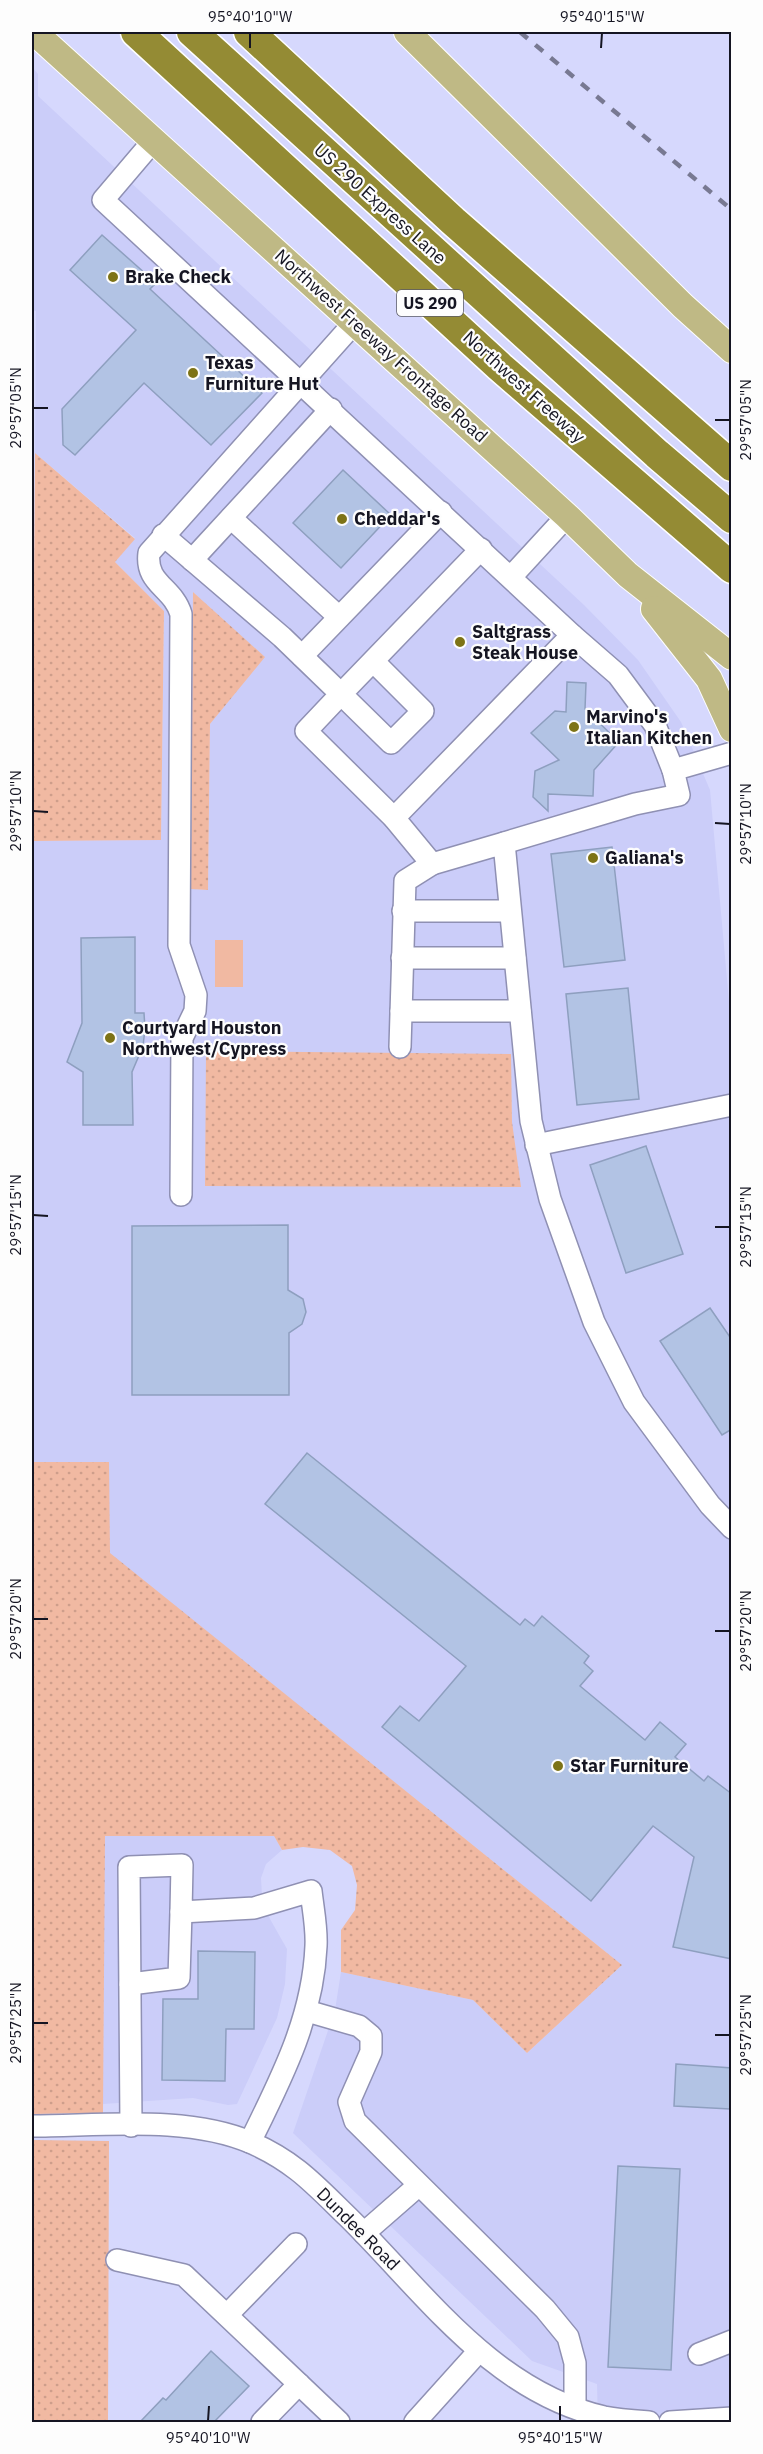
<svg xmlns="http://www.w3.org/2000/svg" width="763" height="2454" font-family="'IBM Plex Sans',sans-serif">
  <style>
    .built { fill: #cbcdf9; fill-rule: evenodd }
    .grass { fill: url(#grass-dots) }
    .garden { fill: #f1b9a2 }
    .building { fill: #b2c3e4; stroke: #8e9fbf; stroke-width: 1.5 }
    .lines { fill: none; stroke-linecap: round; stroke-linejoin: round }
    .minor-casing { stroke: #8f90b3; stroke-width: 24 }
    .major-casing { stroke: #fff; stroke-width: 28 }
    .highway-casing { stroke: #fff; stroke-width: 33 }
    .minor { stroke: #fff; stroke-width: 21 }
    .major { stroke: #bfb985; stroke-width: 26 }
    .highway { stroke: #948b34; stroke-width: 30 }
    .rail { stroke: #787992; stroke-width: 4.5; stroke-dasharray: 10 10; stroke-linecap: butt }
    .ticks { fill: none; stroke: #151522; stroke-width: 2 }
    .poi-dot { fill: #7d7316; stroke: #fdfdfd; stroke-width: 2 }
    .labels { text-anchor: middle; stroke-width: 4.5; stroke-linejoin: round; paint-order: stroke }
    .shield { fill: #fdfdfd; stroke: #5b5b64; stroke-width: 1.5 }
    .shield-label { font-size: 16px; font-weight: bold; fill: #151522 }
    .street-label { font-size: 18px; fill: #151522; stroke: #fdfdfd }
    .poi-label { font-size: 18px; font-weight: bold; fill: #151522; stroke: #fdfdfd; text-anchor: start }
    .neatline { fill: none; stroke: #151522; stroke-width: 2 }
    .ticks-label { font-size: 15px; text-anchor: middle; fill: #151522 }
  </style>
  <defs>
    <pattern id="grass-dots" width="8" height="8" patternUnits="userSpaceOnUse" patternTransform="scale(1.5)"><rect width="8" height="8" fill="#f1b9a2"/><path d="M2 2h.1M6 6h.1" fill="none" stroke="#ce9e8b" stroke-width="1.8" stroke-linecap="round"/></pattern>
  </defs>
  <rect width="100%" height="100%" fill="#d6d8fd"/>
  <!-- built -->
  <g class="built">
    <path d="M32 67 38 74V96L584 605 638 660 681 722 710 790 732 1035 731 2422H598L597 2384 532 2361 293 2133 335 2010 341 1972 473 2000 527 2053 622 1965 109 1553V1462H32V841L161 840 164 611 115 562 135 538 35 453 36 311 32 310ZM193 592 264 657 210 724 208 890 192 889ZM510 1054 512 1122 205 1185Z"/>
    <polygon points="104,1836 274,1836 282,1850 266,1864 261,1878 262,1896 270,1919 287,1949 285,1984 277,2018 237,2104 228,2105 193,2098 103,2104"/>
  </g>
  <!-- grass -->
  <g class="grass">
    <polygon points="35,453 135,539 115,562 164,611 161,840 32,841"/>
    <polygon points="193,592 265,657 210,724 208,890 191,889"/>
    <polygon points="206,1051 511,1054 512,1122 521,1187 205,1186"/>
    <polygon points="32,1462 109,1462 110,1553 622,1965 527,2053 473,2000 341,1972 341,1930 355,1910 357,1885 352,1866 330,1850 303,1847 282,1850 274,1836 105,1836 103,2113 32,2114"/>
    <polygon points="32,2140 109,2141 108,2422 32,2422"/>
  </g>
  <!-- garden -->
  <rect class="garden" x="215" y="940" width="28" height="47"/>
  <!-- building -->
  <g class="building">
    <polygon points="102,235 156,283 150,289 262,393 211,445 144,383 75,455 63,445 62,409 136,330 70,270"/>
    <polygon points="343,470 391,515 341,568 293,523"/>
    <polygon points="567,682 586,683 585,709 619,742 594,770 593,796 548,794 548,811 533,797 535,771 559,760 531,733 555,711 566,712"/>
    <polygon points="612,847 625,960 564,967 551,854"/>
    <polygon points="135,937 135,1013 144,1013 145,1029 143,1046 132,1072 133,1125 83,1125 83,1072 67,1062 82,1023 81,938"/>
    <polygon points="628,988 639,1099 577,1105 566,994"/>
    <polygon points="646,1146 683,1254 626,1273 590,1165"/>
    <polygon points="288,1225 288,1290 303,1299 306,1312 302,1324 289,1333 289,1395 132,1395 132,1226"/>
    <polygon points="710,1308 732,1340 732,1429 722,1435 660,1341"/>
    <polygon points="307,1453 520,1625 525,1619 534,1626 542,1616 589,1656 584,1663 593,1671 580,1686 645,1740 660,1722 686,1744 675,1757 704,1781 708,1776 732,1794 732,1959 673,1947 694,1857 653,1826 591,1901 382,1727 400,1706 419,1721 466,1666 265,1504"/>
    <polygon points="198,1951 255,1952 254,2029 226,2029 225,2081 162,2080 163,1999 198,1999"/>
    <polygon points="676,2064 732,2068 730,2109 674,2106"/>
    <polygon points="618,2166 680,2169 671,2370 608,2367"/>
    <polygon points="211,2351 249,2386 214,2422 140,2422 163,2398 166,2400"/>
  </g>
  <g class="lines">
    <!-- minor casing -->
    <g class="minor-casing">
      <g id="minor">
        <polyline points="154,140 103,200 572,635 618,675 655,725 673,770"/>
        <polyline points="231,518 339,617"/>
        <polyline points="163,535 282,637 341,694 306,731 394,818 432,864 504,843 531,1121 550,1199 594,1322 634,1402 710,1505 732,1528"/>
        <polyline points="192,560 331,409"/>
        <polyline points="511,577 567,516"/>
        <polyline points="302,656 441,512"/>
        <polyline points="373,661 423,711 391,743 341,694 481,549"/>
        <polyline points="394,818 572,635"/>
        <polyline points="504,843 635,804 679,795 673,770 732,753"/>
        <polyline points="403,911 510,911"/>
        <polyline points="402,958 515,958"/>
        <polyline points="401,1011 520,1011"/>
        <polyline points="400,1047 405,881 432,864"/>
        <polyline points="536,1145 732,1105"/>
        <path d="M181 1195 182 1038 195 1011 196 995 179 945 181 614C173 587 145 584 149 553L355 322"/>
        <polyline points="130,1984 179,1978 181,1912"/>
        <polyline points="307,2011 359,2026 371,2036 371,2052 349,2102 355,2121 545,2309 568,2337 575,2363 575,2407"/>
        <path d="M32 2126C100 2126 188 2115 252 2143 295 2162 315 2185 348 2217 425 2293 492 2391 604 2417 619 2420 635 2421 649 2422"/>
        <path d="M131 2126 129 1867 182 1865 181 1912 254 1908 311 1891C313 1909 317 1928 316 1946 313 2018 281 2079 250 2142"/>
        <polyline points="364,2233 419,2185"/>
        <polyline points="117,2260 184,2275 339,2422"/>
        <polyline points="227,2315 296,2244"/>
        <polyline points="699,2354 732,2341"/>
        <polyline points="262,2422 299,2384"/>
        <polyline points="415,2422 478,2352"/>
        <polyline points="670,2422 732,2418"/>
      </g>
    </g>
    <!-- major casing -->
    <g class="major-casing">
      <g id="major">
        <polyline points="34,32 567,516 628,575 732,657"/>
        <polyline points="407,32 683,306 732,350"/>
        <polyline points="654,609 709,679 732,729"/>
      </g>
    </g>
    <!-- highway casing -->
    <g class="highway-casing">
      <g id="highway">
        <polyline points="136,32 500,367 732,568"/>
        <polyline points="192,32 657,454 732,518"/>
        <polyline points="249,32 453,221 732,466"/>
      </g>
    </g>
    <!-- minor -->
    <use href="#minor" class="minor"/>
    <!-- major -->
    <use href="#major" class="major"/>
    <!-- highway -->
    <use href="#highway" class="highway"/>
    <!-- rail -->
    <polyline class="rail" points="520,32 732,210"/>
  </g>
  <!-- ticks -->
  <path class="ticks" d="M250 48V33M601 48 602 33M33 408H48M715 420H730M33 811 48 812M715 823 730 824M33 1215 48 1216M715 1227H730M33 1619H48M715 1631H730M33 2023H48M715 2035H730M208 2421 209 2406M560 2421V2406"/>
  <!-- markers -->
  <g class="poi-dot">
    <circle cx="113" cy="277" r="6"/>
    <circle cx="193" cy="373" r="6"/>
    <circle cx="342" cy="519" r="6"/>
    <circle cx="460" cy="642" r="6"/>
    <circle cx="574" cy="727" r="6"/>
    <circle cx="593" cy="858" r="6"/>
    <circle cx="110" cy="1038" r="6"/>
    <circle cx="558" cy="1766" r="6"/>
  </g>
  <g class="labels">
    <!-- shield labels -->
    <rect class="shield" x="397" y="290" width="66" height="26" rx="4.5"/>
    <g class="shield-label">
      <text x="430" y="309">US 290</text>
    </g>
    <!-- street labels -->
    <g class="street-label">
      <text transform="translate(380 204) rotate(42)" y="6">US 290 Express Lane</text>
      <text transform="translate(381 346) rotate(42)" y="6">Northwest Freeway Frontage Road</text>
      <text transform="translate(524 387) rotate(42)" y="6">Northwest Freeway</text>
      <text transform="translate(358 2229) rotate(45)" y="6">Dundee Road</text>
    </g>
    <!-- poi labels -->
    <g class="poi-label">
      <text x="125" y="283">Brake Check</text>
      <text x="205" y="369">Texas<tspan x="205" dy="21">Furniture Hut</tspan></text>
      <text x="354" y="525">Cheddar's</text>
      <text x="472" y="638">Saltgrass<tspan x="472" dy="21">Steak House</tspan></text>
      <text x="586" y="723">Marvino's<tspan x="586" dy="21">Italian Kitchen</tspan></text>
      <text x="605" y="864">Galiana's</text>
      <text x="122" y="1034">Courtyard Houston<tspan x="122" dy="21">Northwest/Cypress</tspan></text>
      <text x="570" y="1772">Star Furniture</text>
    </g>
  </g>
  <!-- border -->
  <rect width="763" height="2454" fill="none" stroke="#fdfdfd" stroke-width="66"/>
  <rect x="33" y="33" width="697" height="2388" class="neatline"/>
  <g class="ticks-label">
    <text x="250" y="22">95°40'10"W</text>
    <text x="602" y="22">95°40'15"W</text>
    <text transform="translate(16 408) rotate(-90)" y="5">29°57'05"N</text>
    <text transform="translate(746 420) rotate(-90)" y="5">29°57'05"N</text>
    <text transform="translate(16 811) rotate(-90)" y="5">29°57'10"N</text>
    <text transform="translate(746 824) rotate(-90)" y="5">29°57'10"N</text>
    <text transform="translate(16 1215) rotate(-90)" y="5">29°57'15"N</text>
    <text transform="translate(746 1227) rotate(-90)" y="5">29°57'15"N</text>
    <text transform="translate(16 1619) rotate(-90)" y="5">29°57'20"N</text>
    <text transform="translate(746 1631) rotate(-90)" y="5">29°57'20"N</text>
    <text transform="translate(16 2023) rotate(-90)" y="5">29°57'25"N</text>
    <text transform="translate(746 2035) rotate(-90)" y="5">29°57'25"N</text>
    <text x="208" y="2443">95°40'10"W</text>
    <text x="560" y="2443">95°40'15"W</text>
  </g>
</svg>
